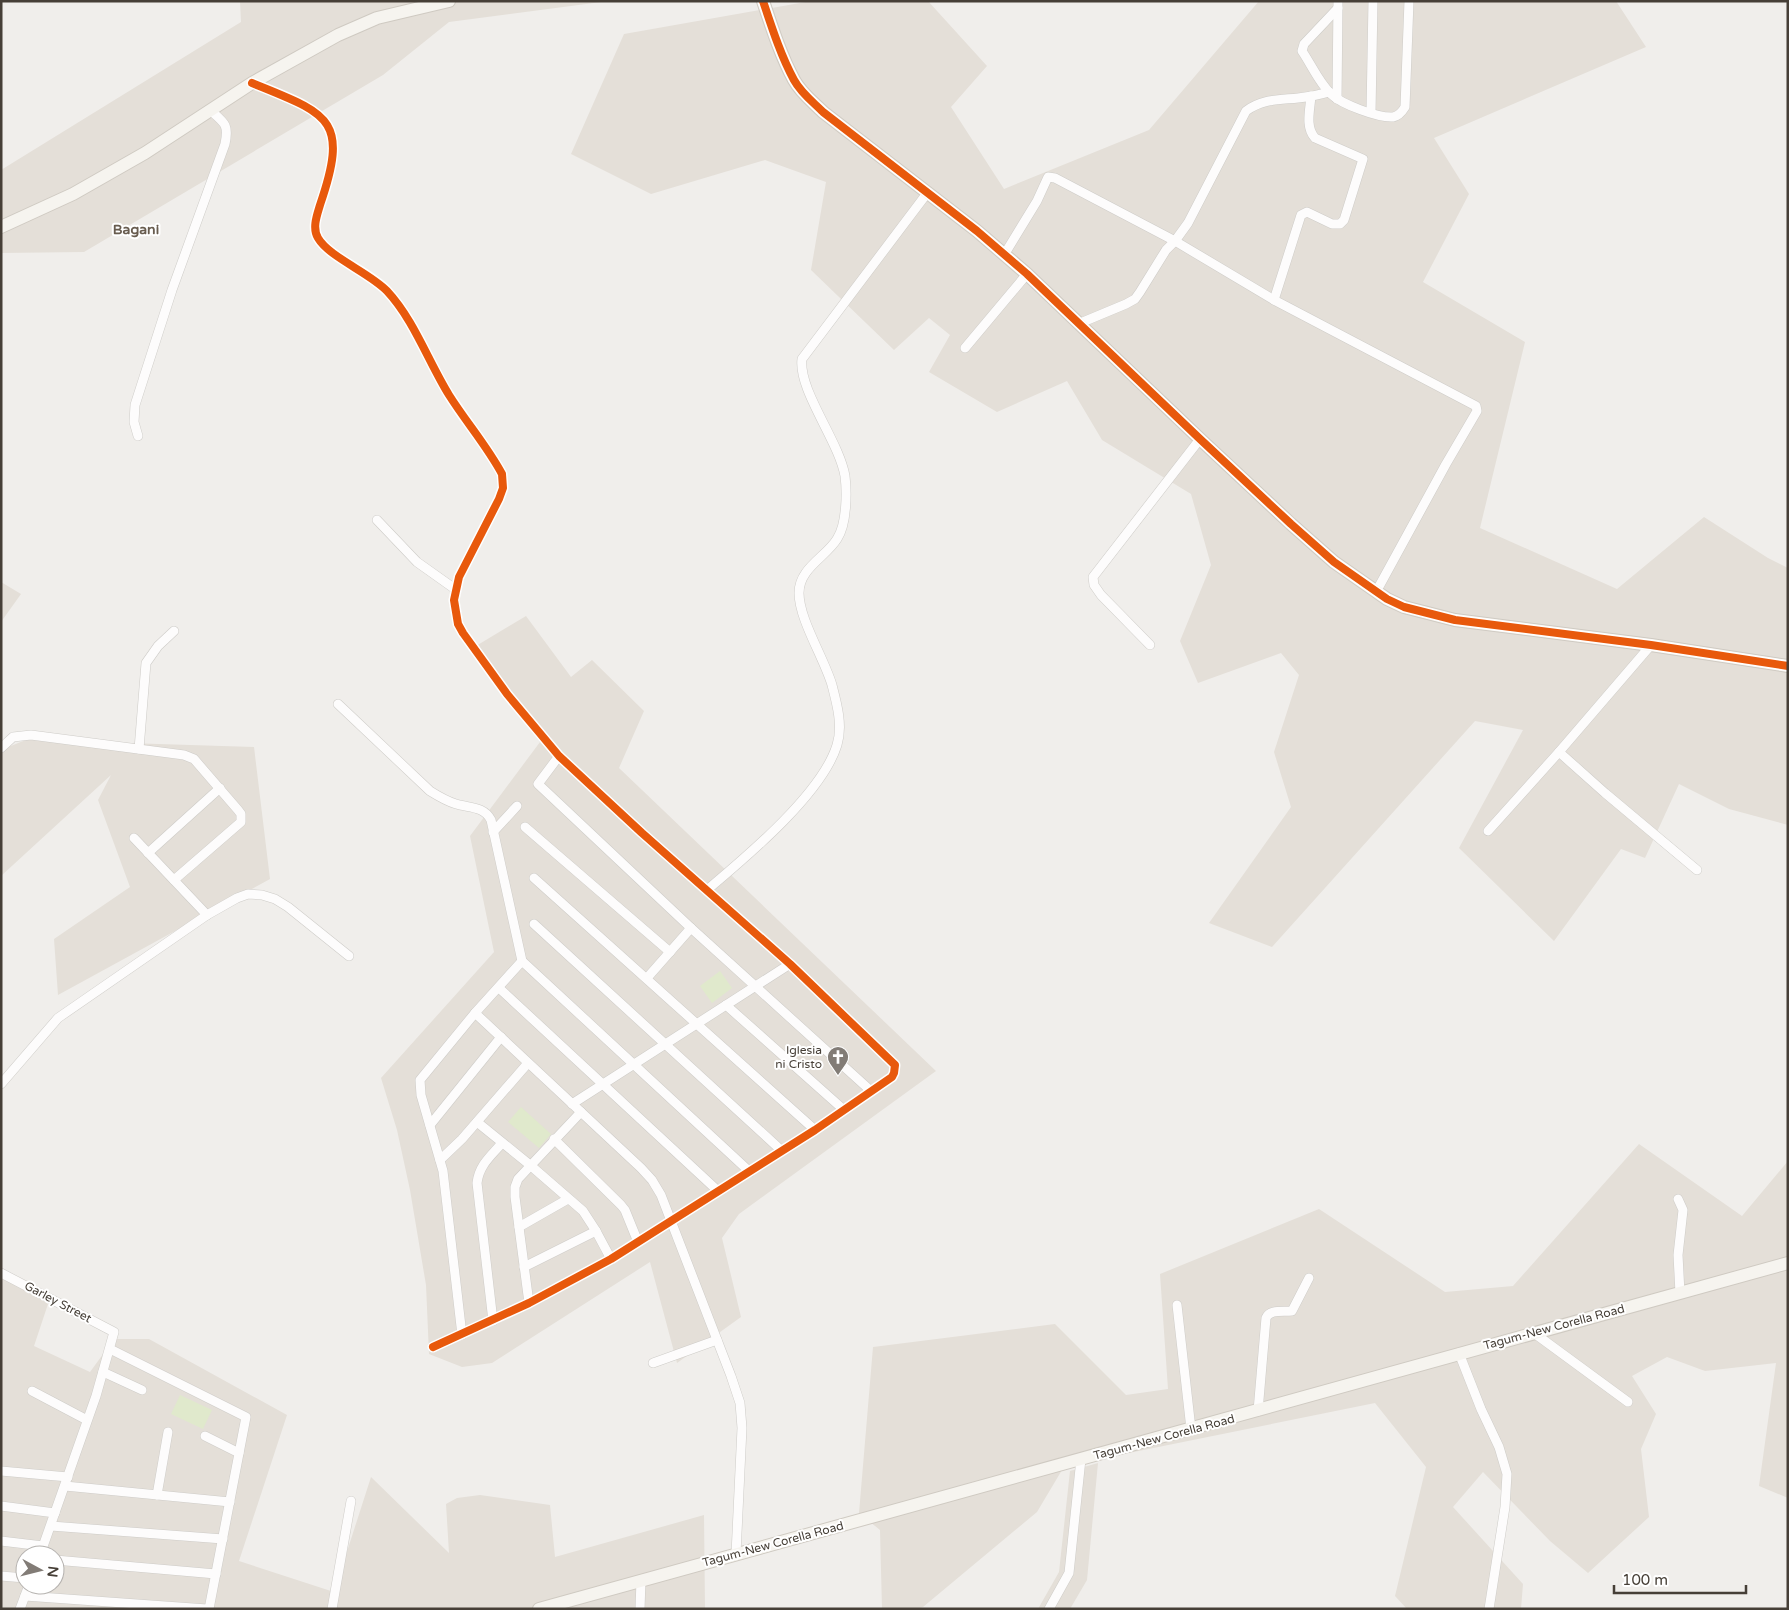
<svg xmlns="http://www.w3.org/2000/svg" width="1789" height="1610" font-family="'Varela Round',sans-serif">
  <style>
    .residential { fill: #e4dfd8; fill-rule: evenodd }
    .green { fill: #e0e9cc }
    .lines { fill: none; stroke-linecap: round; stroke-linejoin: round }
    .street-casing { stroke: #ceccc8; stroke-width: 10 }
    .secondary-casing { stroke: #cfcac2; stroke-width: 14 }
    .street { stroke: #fdfcfc; stroke-width: 9 }
    .secondary { stroke: #f6f4ef; stroke-width: 12 }
    .cycleway-casing { stroke: #fff; stroke-width: 11 }
    .cycleway { stroke: #e8590c; stroke-width: 8 }
    .labels { text-anchor: middle; stroke-width: 4; stroke-linejoin: round; paint-order: stroke }
    .poi-label { font-size: 12px; fill: #463f37; stroke: #fff; text-anchor: end }
    .street-label { font-size: 12px; fill: #463f37; stroke: #fff }
    .neighbourhood-label { font-size: 14px; font-weight: bold; fill: #685c4f; stroke: #fff }
  </style>
  <rect width="100%" height="100%" fill="#f0eeeb"/>
  <!-- residential -->
  <g class="residential">
    <polygon points="240,1 609,1 449,22 383,75 84,252 1,253 1,170 241,22"/>
    <polygon points="811,1 928,1 987,66 951,107 1004,189 1149,130 1259,1 1616,1 1646,47 1434,138 1469,194 1423,282 1525,342 1480,528 1617,589 1704,517 1768,558 1788,568 1788,825 1729,809 1679,784 1645,858 1621,849 1554,941 1459,848 1523,730 1475,721 1272,947 1209,923 1291,807 1274,752 1299,675 1281,653 1198,683 1180,641 1211,565 1191,494 1102,440 1067,381 997,412 929,372 950,335 929,318 894,350 811,270 826,182 765,160 651,194 571,154 624,34"/>
    <polygon points="1,582 21,594 1,622"/>
    <polygon points="526,616 571,677 592,660 644,711 619,768 936,1071 739,1214 722,1238 741,1317 677,1363 650,1262 492,1363 462,1367 429,1354 426,1285 410,1190 397,1130 381,1078 494,952 470,836 540,742 471,649"/>
    <polygon points="33,737 63,741 254,747 270,879 58,995 54,939 130,887 98,800 111,775 1,876 1,750"/>
    <polygon points="1639,1144 1742,1216 1788,1161 1788,1498 1759,1486 1776,1363 1705,1371 1667,1357 1632,1376 1656,1414 1641,1449 1649,1517 1588,1573 1550,1541 1483,1472 1453,1507 1523,1584 1521,1609 1407,1609 1395,1596 1426,1467 1375,1403 1099,1459 1062,1470 1037,1512 923,1607 916,1609 882,1609 880,1530 859,1513 873,1347 1055,1324 1126,1395 1168,1389 1160,1274 1319,1209 1445,1292 1513,1286"/>
    <path d="M1 1268 51 1295 34 1346 90 1372 114 1339H149L287 1415 239 1561 334 1592 371 1477 449 1553 446 1504 457 1498 480 1495 550 1505 555 1557 704 1515 705 1609H1ZM25 1555H55V1585H25Z"/>
    <polygon points="1098,1463 1087,1580 1070,1609 1038,1609 1059,1572 1070,1471"/>
  </g>
  <!-- green -->
  <g class="green">
    <polygon points="720,971 732,988 712,1003 700,986"/>
    <polygon points="521,1107 551,1134 539,1148 508,1122"/>
    <polygon points="180,1395 212,1410 203,1429 171,1414"/>
  </g>
  <g class="lines">
    <!-- street casing -->
    <g class="street-casing">
      <g id="street">
        <path d="M1338 8 1304 44 1302 51C1311 64 1319 83 1331 94 1341 104 1378 118 1393 117 1399 116 1402 112 1405 107L1409 1"/>
        <path d="M252 83C328 114 350 118 320 205 317 215 312 228 318 238 329 257 370 273 387 291 414 320 428 361 449 395 466 422 487 446 502 474L503 488 499 499 459 577 454 600 458 624 463 633 507 694 559 756 642 833 790 964 895 1065 894 1073 892 1077 815 1130 611 1259 529 1303 433 1347"/>
        <polyline points="1337,99 1338,1"/>
        <polyline points="1371,112 1373,1"/>
        <polyline points="1004,255 1037,201 1048,177 1055,178 1175,241 1274,300 1476,406 1477,411 1446,464 1376,592"/>
        <path d="M1274 300 1301 215 1307 212 1332 224H1340L1344 220 1363 159 1315 138C1305 127 1310 110 1311 96"/>
        <path d="M1078 324 1126 304 1135 299 1140 292 1166 250 1175 241 1188 223 1246 111C1262 99 1278 100 1298 98 1308 97 1319 95 1329 92"/>
        <polyline points="965,348 1027,274"/>
        <path d="M138 436 134 422 135 405 172 290 225 144C229 125 225 123 211 111"/>
        <polyline points="377,520 417,562 455,589"/>
        <polyline points="1150,645 1101,595 1094,585 1093,577 1200,439"/>
        <path d="M338 704 430 791C438 796 446 801 456 804 469 808 484 806 491 820L522 961 750 1172"/>
        <polyline points="1,748 13,737 31,735 184,755 194,759 238,810 241,814 241,822 174,880"/>
        <polyline points="139,749 146,663 158,646 174,631"/>
        <polyline points="1559,752 1605,793 1697,870"/>
        <polyline points="559,756 538,784 691,928 871,1091"/>
        <polyline points="525,827 670,952"/>
        <polyline points="1488,831 1559,752 1651,645"/>
        <polyline points="493,832 517,806"/>
        <polyline points="134,838 207,915"/>
        <polyline points="148,853 220,788"/>
        <polyline points="534,878 815,1130"/>
        <path d="M707 890C746 857 822 794 837 745 843 726 837 704 832 685 824 658 799 619 799 593 799 568 826 557 837 539 847 524 847 492 845 476 839 441 798 390 802 359L928 192"/>
        <polyline points="534,924 782,1151"/>
        <polyline points="647,978 691,928"/>
        <polyline points="499,988 718,1191"/>
        <polyline points="726,1005 844,1110"/>
        <polyline points="475,1013 641,1168 652,1180 661,1195 731,1376 740,1403 742,1428 736,1554"/>
        <polyline points="1,1084 58,1018 207,915 237,898 248,894 262,895 275,899 288,907 349,956"/>
        <polyline points="572,1104 790,964"/>
        <polyline points="477,1122 530,1165 583,1211 596,1231 611,1259"/>
        <polyline points="430,1125 501,1037"/>
        <polyline points="554,1139 621,1205 625,1210 638,1242"/>
        <polyline points="440,1160 462,1139 528,1063"/>
        <polyline points="1678,1199 1683,1210 1678,1255 1680,1293"/>
        <polyline points="519,1227 568,1199"/>
        <polyline points="524,1267 596,1231"/>
        <polyline points="1,1273 114,1332 96,1396 40,1555"/>
        <polyline points="529,1303 515,1197 515,1187 518,1179 581,1112"/>
        <polyline points="1177,1305 1191,1429"/>
        <path d="M493 1321 477 1183C479 1165 491 1156 502 1143"/>
        <polyline points="1534,1333 1628,1402"/>
        <polyline points="462,1335 443,1171 421,1095 420,1080 475,1013 522,961"/>
        <polyline points="110,1349 246,1417 209,1609"/>
        <polyline points="1459,1353 1481,1409 1499,1447 1507,1474 1505,1507 1489,1609"/>
        <polyline points="653,1363 717,1340"/>
        <polyline points="103,1372 142,1390"/>
        <polyline points="32,1391 87,1420"/>
        <path d="M1258 1411 1266 1318C1270 1309 1282 1312 1292 1311L1309 1278"/>
        <polyline points="205,1436 239,1453"/>
        <polyline points="1,1471 68,1477"/>
        <polyline points="65,1486 230,1502"/>
        <polyline points="157,1495 168,1432"/>
        <polyline points="1,1506 55,1513"/>
        <polyline points="51,1526 223,1539"/>
        <polyline points="1,1541 43,1546"/>
        <polyline points="55,1560 216,1574"/>
        <polyline points="1,1576 25,1578"/>
        <polyline points="25,1596 207,1609"/>
        <polyline points="20,1609 29,1585"/>
        <polyline points="332,1609 351,1501"/>
        <polyline points="640,1609 641,1580"/>
        <polyline points="1049,1609 1069,1573 1081,1459"/>
      </g>
    </g>
    <!-- secondary casing -->
    <g class="secondary-casing">
      <g id="secondary">
        <path d="M763 1C772 28 781 56 794 80 801 93 813 102 823 112L977 231 1027 274 1200 439 1291 524 1334 562 1387 599 1404 607 1455 620 1651 645 1788 666"/>
        <polyline points="1,227 73,194 145,153 252,83 338,35 377,18 449,1"/>
        <polyline points="539,1609 1788,1263"/>
      </g>
    </g>
    <!-- street -->
    <use href="#street" class="street"/>
    <!-- secondary -->
    <use href="#secondary" class="secondary"/>
    <!-- cycleway casing -->
    <g class="cycleway-casing">
      <g id="cycleway">
        <path d="M763 1C772 28 781 56 794 80 801 93 813 102 823 112L977 231 1027 274 1200 439 1291 524 1334 562 1387 599 1404 607 1455 620 1651 645 1788 666"/>
        <path d="M252 83C328 114 350 118 320 205 317 215 312 228 318 238 329 257 370 273 387 291 414 320 428 361 449 395 466 422 487 446 502 474L503 488 499 499 459 577 454 600 458 624 463 633 507 694 559 756 642 833 790 964 895 1065 894 1073 892 1077 815 1130 611 1259 529 1303 433 1347"/>
      </g>
    </g>
    <!-- cycleway -->
    <use href="#cycleway" class="cycleway"/>
  </g>
  <!-- icons -->
  <defs>
    <g id="church-pin" transform="scale(1.125)"><path d="M0 17L-7.5 6A9.5 9.5 0 1 1 7.5 6Z" fill="#827c76" stroke="#fff"/><path d="M-1.2-6h2.4v3.5h3.3v2.4h-3.3V6h-2.4V-.1h-3.3v-2.4h3.3Z" fill="#fff"/></g>
  </defs>
  <g fill-rule="evenodd">
    <use href="#church-pin" x="838" y="1057"/>
  </g>
  <g class="labels">
    <!-- poi labels -->
    <g class="poi-label">
      <text x="822" y="1054">Iglesia<tspan x="822" dy="14">ni Cristo</tspan></text>
    </g>
    <!-- street labels -->
    <g class="street-label">
      <text transform="translate(58 1302) rotate(28)" y="4">Garley Street</text>
      <text transform="translate(1554 1327) rotate(-15)" y="4">Tagum-New Corella Road</text>
      <text transform="translate(1164 1437) rotate(-15)" y="4">Tagum-New Corella Road</text>
      <text transform="translate(773 1544) rotate(-15)" y="4">Tagum-New Corella Road</text>
    </g>
    <!-- neighbourhood labels -->
    <g class="neighbourhood-label">
      <text x="136" y="234">Bagani</text>
    </g>
  </g>
  <!-- border -->
  <rect width="1789" height="1610" fill="none" stroke="#463f37" stroke-width="5"/>
  <!-- north arrow -->
  <g transform="translate(40 1570) rotate(97)"><circle r="24" fill="#ffffff" stroke="#b5b2af"/>
  <path d="M0-4L9 19L0 12L-9 19Z" fill="#827c76"/>
  <text y="-8" font-size="14" font-weight="bold" text-anchor="middle" fill="#463f37">N</text>
  </g>
  <!-- scale -->
  <path d="M1614 1585v8h132v-8" fill="none" stroke="#463f37" stroke-width="2.5"/>
  <text x="1622" y="1585" font-size="15" fill="#463f37" stroke="#ffffff" stroke-width="4" paint-order="stroke">100 m</text>
</svg>
